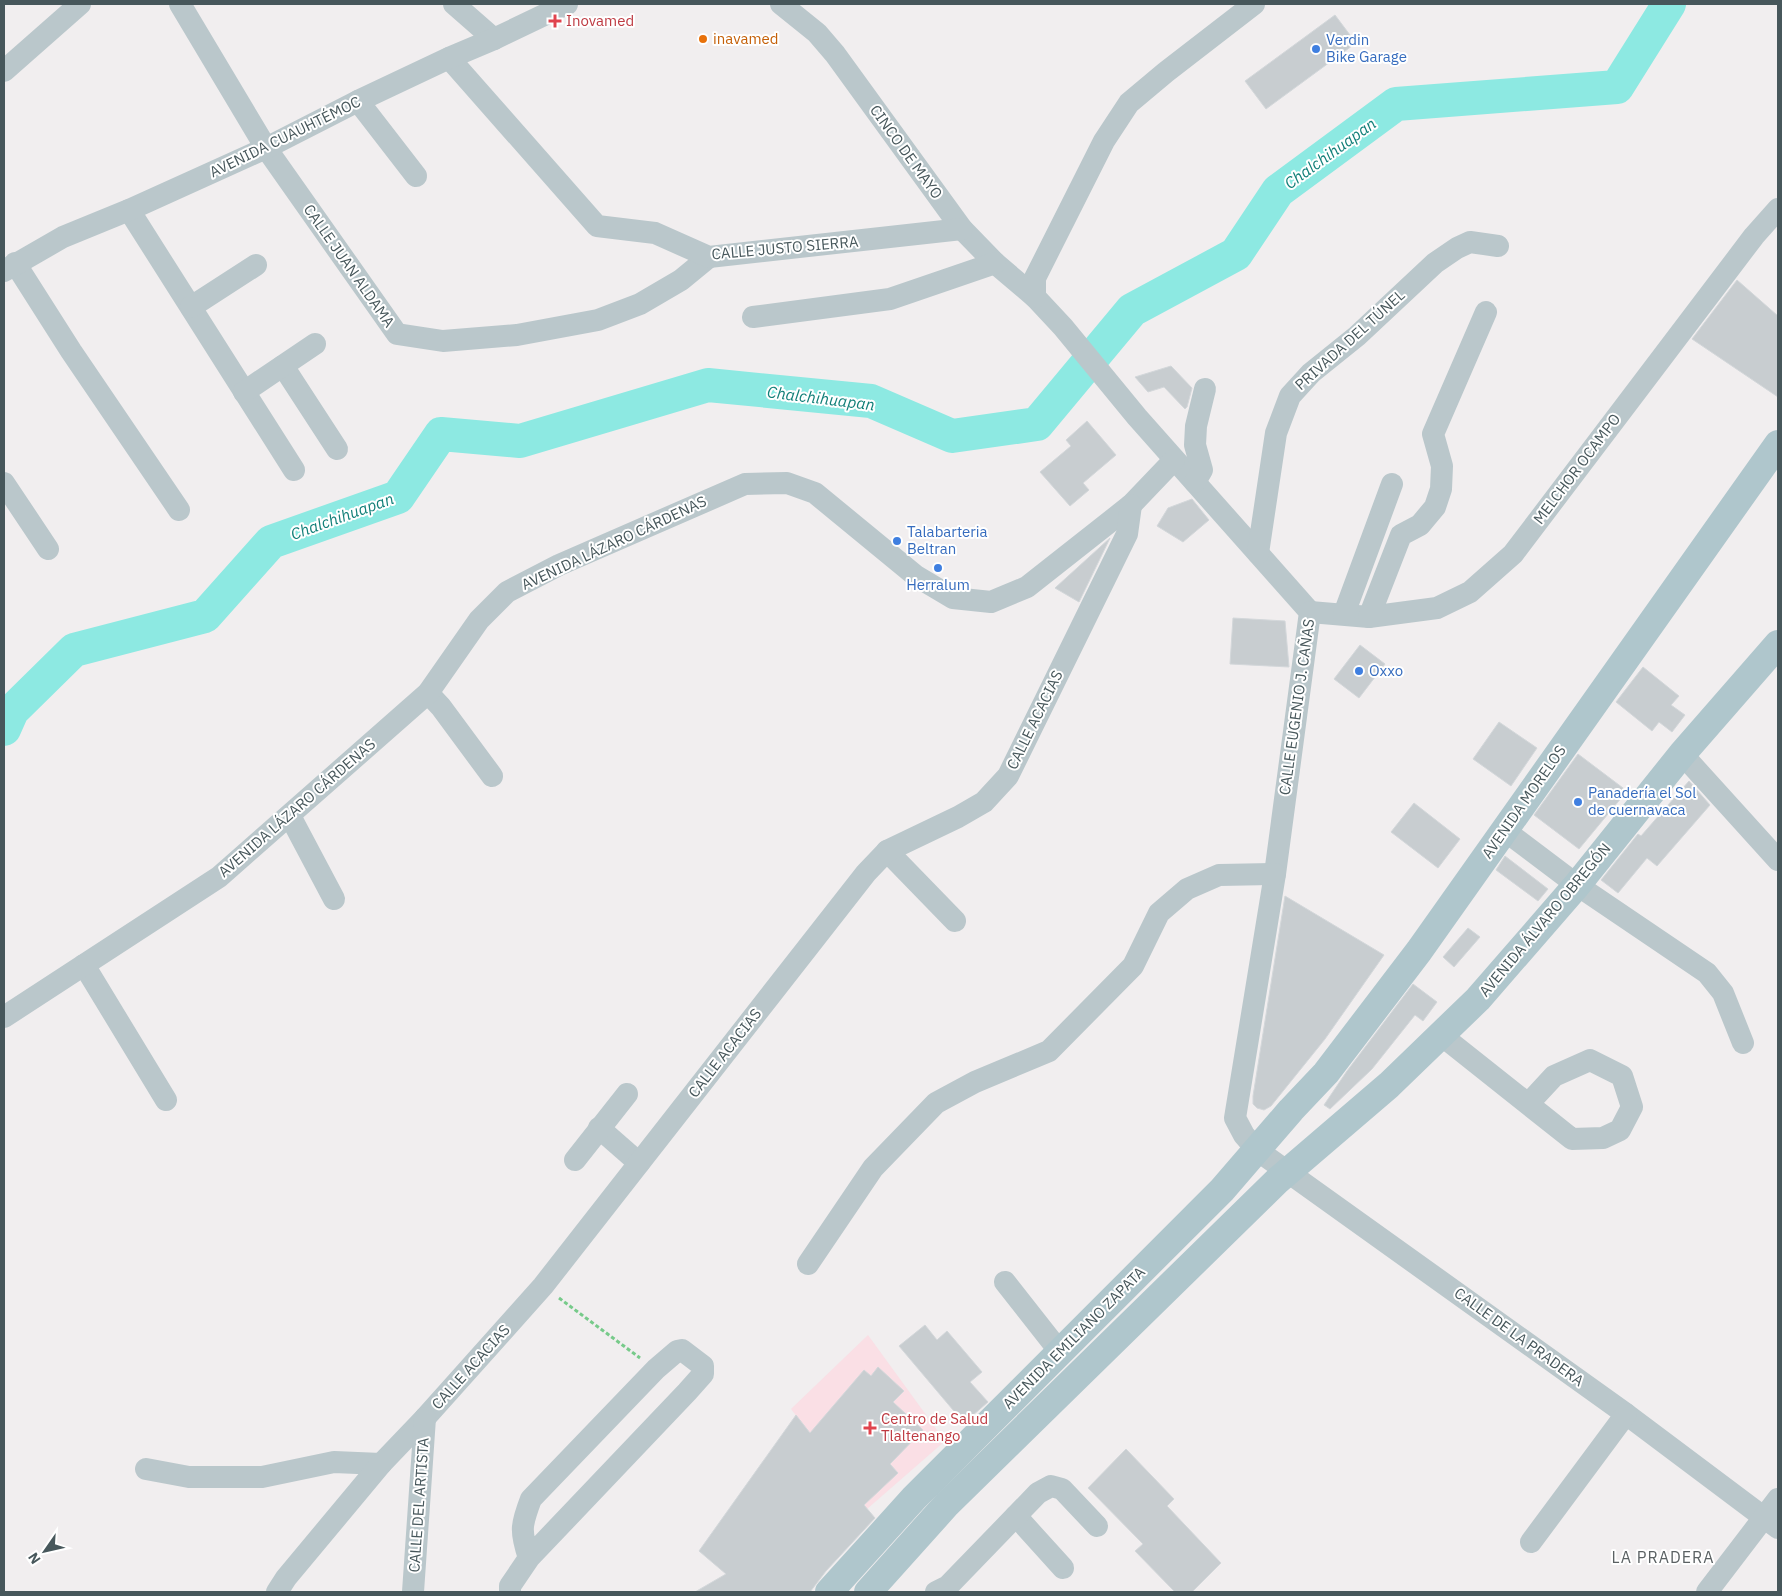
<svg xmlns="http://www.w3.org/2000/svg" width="1782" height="1596" font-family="'IBM Plex Sans',sans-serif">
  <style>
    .medical { fill: #fadfe5 }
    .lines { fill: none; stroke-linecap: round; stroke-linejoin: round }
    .river { stroke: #8de9e2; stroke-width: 34 }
    .building { fill: #c8cdd0; stroke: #d3d7da }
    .path { stroke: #77ca8a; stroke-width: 3; stroke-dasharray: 4 2.5; stroke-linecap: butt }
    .minor { stroke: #bac7cb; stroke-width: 22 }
    .major { stroke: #afc6cc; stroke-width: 28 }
    .health-dot { fill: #e0444e; stroke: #fff; stroke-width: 2 }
    .food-dot { fill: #e8710a; stroke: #fff; stroke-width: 2 }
    .shop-dot { fill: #3f7fe0; stroke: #fff; stroke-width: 2 }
    .labels { text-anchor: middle; stroke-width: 4; stroke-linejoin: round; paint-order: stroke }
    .health-label { font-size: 15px; fill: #be3a42; stroke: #fff; text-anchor: start }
    .food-label { font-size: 15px; fill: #c56008; stroke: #fff; text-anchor: start }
    .shop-label { font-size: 15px; fill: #366cbe; stroke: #fff; text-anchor: start }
    .street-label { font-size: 15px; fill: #47575b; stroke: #fff }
    .water-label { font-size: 16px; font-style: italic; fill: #117f78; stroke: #fff }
    .neighbourhood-label { font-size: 16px; letter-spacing: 1px; fill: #5b6163; stroke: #fff }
  </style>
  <rect width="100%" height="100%" fill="#f1eeef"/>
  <!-- medical -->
  <polygon class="medical" points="868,1335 945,1441 867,1509 791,1409"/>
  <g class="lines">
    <!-- river -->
    <polyline class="river" points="4,729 12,711 74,650 205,616 271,542 398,497 441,434 520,441 708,385 871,401 952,436 1037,424 1132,310 1236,254 1278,191 1396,104 1617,87 1669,4"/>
  </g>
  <!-- building -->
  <g class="building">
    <polygon points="1335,15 1356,43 1266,109 1245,81"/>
    <polygon points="1737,280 1778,316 1778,397 1692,339"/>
    <polygon points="1171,366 1192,388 1187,407 1185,409 1164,387 1148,392 1135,377"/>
    <polygon points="1087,421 1116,455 1083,483 1089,490 1070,506 1040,472 1071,446 1066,440"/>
    <polygon points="1192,499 1209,520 1183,542 1157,526 1168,508"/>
    <polygon points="1110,538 1079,602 1055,588"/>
    <polygon points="1233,618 1285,621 1289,667 1230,664"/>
    <polygon points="1360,645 1385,664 1359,698 1334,679"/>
    <polygon points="1643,667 1679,696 1671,705 1685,715 1672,732 1659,722 1652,731 1616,702"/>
    <polygon points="1499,722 1537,748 1511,786 1473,759"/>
    <polygon points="1578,754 1627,791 1579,849 1534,815"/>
    <polygon points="1689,781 1710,805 1657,866 1647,858 1618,893 1601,880 1638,834 1641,836"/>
    <polygon points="1414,803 1460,839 1438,868 1391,832"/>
    <polygon points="1505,856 1548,889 1538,901 1496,870"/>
    <polygon points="1285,896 1384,955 1325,1039 1271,1106 1264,1110 1257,1108 1253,1104 1253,1096"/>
    <polygon points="1468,928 1480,937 1454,967 1443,957"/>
    <polygon points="1413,984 1437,1002 1423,1021 1415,1015 1372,1069 1330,1109 1324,1105 1347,1071"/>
    <polygon points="925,1325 937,1340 947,1331 982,1372 970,1382 988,1402 964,1423 899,1346"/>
    <polygon points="878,1367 904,1391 893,1402 923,1430 890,1464 898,1473 864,1505 875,1518 826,1571 810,1592 695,1592 726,1574 699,1551 796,1415 810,1433 864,1370 871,1376"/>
    <polygon points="1126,1449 1174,1499 1167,1506 1221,1563 1192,1592 1175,1592 1135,1551 1143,1544 1088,1488"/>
  </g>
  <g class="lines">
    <!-- path -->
    <polyline class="path" points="559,1298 640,1358"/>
    <!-- minor -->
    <g class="minor">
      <polyline points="180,4 266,148 397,334 443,341 517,335 598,320 640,304 681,280 709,257"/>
      <polyline points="454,4 494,39"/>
      <polyline points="781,4 817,33 835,54 962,229 995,263 1035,297 1063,327 1137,417 1310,612 1275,874 1235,1118 1244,1135 1257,1150 1626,1414 1778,1528"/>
      <polyline points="449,58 597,226 655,233 709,257 962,229"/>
      <polyline points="4,71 80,4"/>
      <polyline points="358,101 416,176"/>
      <polyline points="129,210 294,470"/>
      <polyline points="15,263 71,351 179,510"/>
      <polyline points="4,271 63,237 129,210 266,148 358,101 449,58 494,39 567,4"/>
      <polyline points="1035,297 1035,278 1104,141 1129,103 1166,72 1254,4"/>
      <polyline points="191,307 256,265"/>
      <polyline points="753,317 890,299 995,263"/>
      <polyline points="283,366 337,449"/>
      <polyline points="244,392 315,344"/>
      <polyline points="1195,482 1202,470 1195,445 1196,426 1205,389"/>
      <polyline points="4,483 48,549"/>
      <polyline points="1258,553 1276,433 1290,396 1311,373 1357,336 1435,263 1457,248 1470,242 1498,246"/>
      <polyline points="1310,612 1369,617 1437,608 1470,592 1513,554 1754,236 1778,209"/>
      <polyline points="1344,614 1392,484"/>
      <polyline points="1369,617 1401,535 1420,525 1435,507 1441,489 1442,466 1433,434 1486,312"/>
      <polyline points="428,693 441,707 492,776"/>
      <polyline points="1682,754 1778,860"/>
      <polyline points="290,816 334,899"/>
      <polyline points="1504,830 1577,885 1707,973 1723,993 1743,1043"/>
      <polyline points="887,851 955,921"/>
      <polyline points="84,965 166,1100"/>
      <polyline points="4,1017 219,877 428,693 479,620 507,592 559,565 745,484 787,483 815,493 916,576 953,598 991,602 1027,587 1131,505 1174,460"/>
      <polyline points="1441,1035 1572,1139 1603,1138 1620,1130 1632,1107 1622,1076 1590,1060 1554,1076 1528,1104"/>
      <polyline points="599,1128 639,1163"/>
      <polyline points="575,1160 627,1094"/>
      <polyline points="808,1264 873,1168 936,1103 975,1082 1049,1051 1133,966 1159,913 1187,889 1219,875 1275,874"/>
      <polyline points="1005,1282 1060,1352"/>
      <polyline points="146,1469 189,1477 262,1477 334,1462 381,1464"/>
      <polyline points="1016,1516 1063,1568"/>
      <polyline points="1531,1542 1626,1414"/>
      <polyline points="277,1592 286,1578 381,1464 425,1418 543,1286 866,873 887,851 958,817 984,802 1008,776 1127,534 1131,505"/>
      <polyline points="413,1592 425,1418"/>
      <path d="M510 1592V1586L529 1558 687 1392 703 1374V1366L682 1350 677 1351 656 1369 531 1499C521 1525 520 1531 529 1558"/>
      <polyline points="936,1592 948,1586 1038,1493 1051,1486 1062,1489 1097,1526"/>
      <polyline points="1707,1592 1778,1499"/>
    </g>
    <!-- major -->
    <g class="major">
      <polyline points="829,1592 914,1498 1222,1190 1291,1110 1326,1073 1419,951 1778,444"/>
      <polyline points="868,1592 947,1504 1278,1180 1389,1085 1478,999 1577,885 1682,754 1778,644"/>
    </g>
  </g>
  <!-- markers -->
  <g class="health-dot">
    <path d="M552.5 13.5h5v5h5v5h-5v5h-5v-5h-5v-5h5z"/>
    <path d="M867.5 1420.5h5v5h5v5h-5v5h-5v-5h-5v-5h5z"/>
  </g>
  <circle class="food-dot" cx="703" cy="39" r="5"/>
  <g class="shop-dot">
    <circle cx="1316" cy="49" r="5"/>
    <circle cx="897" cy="541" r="5"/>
    <circle cx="938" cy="568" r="5"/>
    <circle cx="1359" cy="671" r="5"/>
    <circle cx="1578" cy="802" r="5"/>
  </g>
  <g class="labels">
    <!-- health labels -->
    <g class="health-label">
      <text x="566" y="26">Inovamed</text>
      <text x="881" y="1424">Centro de Salud<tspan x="881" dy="17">Tlaltenango</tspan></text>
    </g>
    <!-- food labels -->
    <g class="food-label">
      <text x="713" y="44">inavamed</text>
    </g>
    <!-- shop labels -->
    <g class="shop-label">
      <text x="1326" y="45">Verdin<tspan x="1326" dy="17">Bike Garage</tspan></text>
      <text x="907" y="537">Talabarteria<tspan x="907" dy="17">Beltran</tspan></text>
      <text x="938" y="590" text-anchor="middle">Herralum</text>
      <text x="1369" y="676">Oxxo</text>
      <text x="1588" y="798">Panadería el Sol<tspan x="1588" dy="17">de cuernavaca</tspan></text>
    </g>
    <!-- street labels -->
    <g class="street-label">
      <text transform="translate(285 137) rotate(-26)" y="5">AVENIDA CUAUHTÉMOC</text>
      <text transform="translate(906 152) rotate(54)" y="5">CINCO DE MAYO</text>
      <text transform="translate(785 248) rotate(-5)" y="5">CALLE JUSTO SIERRA</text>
      <text transform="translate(349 266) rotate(55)" y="5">CALLE JUAN ALDAMA</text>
      <text transform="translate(1350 340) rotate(-42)" y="5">PRIVADA DEL TÚNEL</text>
      <text transform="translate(1577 469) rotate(-53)" y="5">MELCHOR OCAMPO</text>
      <text transform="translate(614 543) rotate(-25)" y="5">AVENIDA LÁZARO CÁRDENAS</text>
      <text transform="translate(1297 707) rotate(-82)" y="5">CALLE EUGENIO J. CAÑAS</text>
      <text transform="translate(1035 720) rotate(-64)" y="5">CALLE ACACIAS</text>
      <text transform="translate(1524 802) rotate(-55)" y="5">AVENIDA MORELOS</text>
      <text transform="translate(297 808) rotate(-41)" y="5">AVENIDA LÁZARO CÁRDENAS</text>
      <text transform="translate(1545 920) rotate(-50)" y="5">AVENIDA ÁLVARO OBREGÓN</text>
      <text transform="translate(725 1053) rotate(-52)" y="5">CALLE ACACIAS</text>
      <text transform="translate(1519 1337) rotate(36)" y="5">CALLE DE LA PRADERA</text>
      <text transform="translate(1074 1338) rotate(-45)" y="5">AVENIDA EMILIANO ZAPATA</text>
      <text transform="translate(471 1367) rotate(-48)" y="5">CALLE ACACIAS</text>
      <text transform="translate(419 1505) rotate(-86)" y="5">CALLE DEL ARTISTA</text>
    </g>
    <!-- water labels -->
    <g class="water-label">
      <text transform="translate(1330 153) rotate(-36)" y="6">Chalchihuapan</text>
      <text transform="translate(821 398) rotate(7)" y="6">Chalchihuapan</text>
      <text transform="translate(342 516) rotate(-20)" y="6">Chalchihuapan</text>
    </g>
    <!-- neighbourhood labels -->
    <g class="neighbourhood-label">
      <text x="1663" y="1563">LA PRADERA</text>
    </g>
  </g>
  <!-- border -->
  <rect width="1782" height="1596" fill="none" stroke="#47575b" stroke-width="10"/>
  <!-- north arrow -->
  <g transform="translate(45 1551) rotate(236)" stroke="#ffffff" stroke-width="4" paint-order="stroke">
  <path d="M0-4L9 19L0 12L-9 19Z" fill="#47575b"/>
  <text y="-8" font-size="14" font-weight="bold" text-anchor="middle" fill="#47575b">N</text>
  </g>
</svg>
